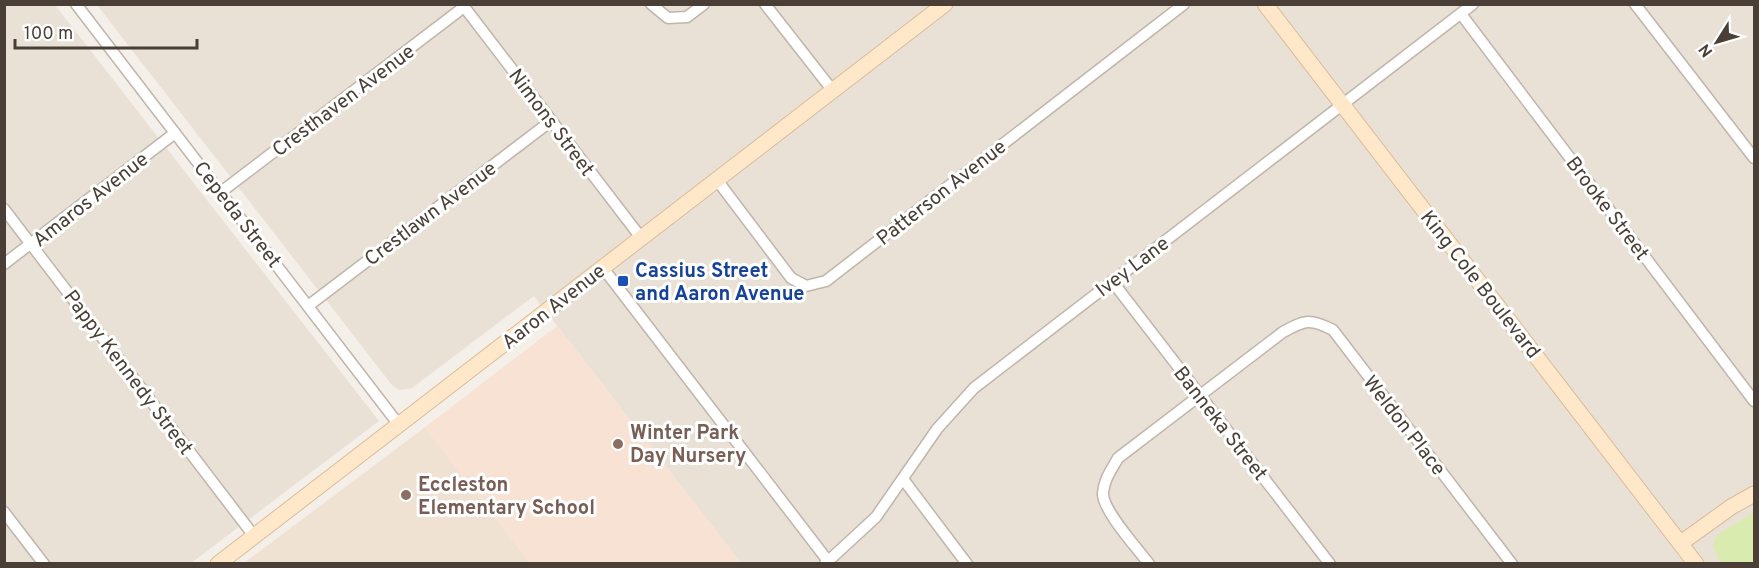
<svg xmlns="http://www.w3.org/2000/svg" width="1759" height="568" font-family="Overpass,sans-serif">
  <style>
    .residential { fill: #e9e0d6 }
    .commercial { fill: #f7e2d3 }
    .education { fill: #efe2d2 }
    .green { fill: #daebb0 }
    .lines { fill: none; stroke-linecap: round; stroke-linejoin: round }
    .street-casing { stroke: #c1b5ab; stroke-width: 13 }
    .secondary-casing { stroke: #dabd99; stroke-width: 17 }
    .street { stroke: #fff; stroke-width: 10 }
    .secondary { stroke: #ffe8c9; stroke-width: 15 }
    .transit-dot { fill: #1a4fb4; stroke: #fff; stroke-width: 2 }
    .education-dot { fill: #8d6e63; stroke: #fff; stroke-width: 2 }
    .labels { text-anchor: middle; stroke-width: 6; stroke-linejoin: round; paint-order: stroke }
    .street-label { font-size: 20px; fill: #493f37; stroke: #fff }
    .transit-label { font-size: 20px; font-weight: bold; fill: #164399; stroke: #fff; text-anchor: start }
    .education-label { font-size: 20px; font-weight: bold; fill: #785e54; stroke: #fff; text-anchor: start }
  </style>
  <rect width="100%" height="100%" fill="#f5efe9"/>
  <!-- residential -->
  <g class="residential">
    <polygon points="4,5 55,5 379,421 191,563 5,563"/>
    <polygon points="97,5 1754,5 1754,563 741,563 534,296 412,388 399,390 392,385"/>
  </g>
  <!-- commercial -->
  <polygon class="commercial" points="557,326 741,563 530,563 424,428"/>
  <!-- education -->
  <polygon class="education" points="424,427 530,563 244,563 424,428"/>
  <!-- green -->
  <polygon class="green" points="1754,512 1754,563 1722,563 1717,557 1713,545 1717,535"/>
  <g class="lines">
    <!-- street casing -->
    <g class="street-casing">
      <g id="street">
        <polyline points="76,4 399,425"/>
        <polyline points="462,4 642,239"/>
        <polyline points="651,4 668,18 687,17 704,4"/>
        <polyline points="765,4 833,91"/>
        <polyline points="1635,4 1754,158"/>
        <polyline points="1461,14 1754,401"/>
        <polyline points="717,180 791,278 806,286 826,281 1184,4"/>
        <polyline points="221,192 464,7"/>
        <polyline points="4,209 254,536"/>
        <polyline points="4,264 175,133"/>
        <polyline points="603,268 828,561"/>
        <polyline points="1112,281 1330,564"/>
        <polyline points="308,306 551,121"/>
        <polyline points="903,479 967,564"/>
        <polyline points="4,512 44,564"/>
        <polyline points="825,564 876,517 937,429 974,388 1473,4"/>
        <path d="M1149 564C1138 549 1102 510 1103 493 1104 479 1112 469 1118 458L1283 332C1305 320 1310 318 1333 330L1512 564"/>
      </g>
    </g>
    <!-- secondary casing -->
    <g class="secondary-casing">
      <g id="secondary">
        <polyline points="1265,4 1696,564"/>
        <polyline points="1681,543 1731,507 1754,494"/>
        <polyline points="218,564 945,4"/>
      </g>
    </g>
    <!-- street -->
    <use href="#street" class="street"/>
    <!-- secondary -->
    <use href="#secondary" class="secondary"/>
  </g>
  <!-- markers -->
  <rect class="transit-dot" x="617" y="275" width="12" height="12" rx="3"/>
  <g class="education-dot">
    <circle cx="618" cy="444" r="6"/>
    <circle cx="406" cy="495" r="6"/>
  </g>
  <g class="labels">
    <!-- street labels -->
    <g class="street-label">
      <text transform="translate(343 100) rotate(-37)" y="7">Cresthaven Avenue</text>
      <text transform="translate(552 122) rotate(53)" y="7">Nimons Street</text>
      <text transform="translate(941 192) rotate(-38)" y="7">Patterson Avenue</text>
      <text transform="translate(90 199) rotate(-38)" y="7">Amaros Avenue</text>
      <text transform="translate(1608 208) rotate(53)" y="7">Brooke Street</text>
      <text transform="translate(430 213) rotate(-37)" y="7">Crestlawn Avenue</text>
      <text transform="translate(238 214) rotate(52)" y="7">Cepeda Street</text>
      <text transform="translate(1132 266) rotate(-37)" y="7">Ivey Lane</text>
      <text transform="translate(1481 284) rotate(52)" y="7">King Cole Boulevard</text>
      <text transform="translate(553 306) rotate(-38)" y="7">Aaron Avenue</text>
      <text transform="translate(129 372) rotate(53)" y="7">Pappy Kennedy Street</text>
      <text transform="translate(1221 423) rotate(52)" y="7">Banneka Street</text>
      <text transform="translate(1405 425) rotate(52)" y="7">Weldon Place</text>
    </g>
    <!-- transit labels -->
    <g class="transit-label">
      <text x="635" y="277">Cassius Street<tspan x="635" dy="23">and Aaron Avenue</tspan></text>
    </g>
    <!-- education labels -->
    <g class="education-label">
      <text x="630" y="439">Winter Park<tspan x="630" dy="23">Day Nursery</tspan></text>
      <text x="418" y="491">Eccleston<tspan x="418" dy="23">Elementary School</tspan></text>
    </g>
  </g>
  <!-- border -->
  <rect width="1759" height="568" fill="none" stroke="#493f37" stroke-width="12"/>
  <!-- north arrow -->
  <g transform="translate(1717 42) rotate(233)" stroke="#ffffff" stroke-width="4.5" paint-order="stroke">
  <path d="M0-4.5L10 22L0 15L-10 22Z" fill="#493f37"/>
  <text y="-9" font-size="16" font-weight="bold" text-anchor="middle" fill="#493f37">N</text>
  </g>
  <!-- scale -->
  <path d="M15 39v9h182v-9" fill="none" stroke="#493f37" stroke-width="3"/>
  <text x="24" y="39" font-size="18" fill="#493f37" stroke="#ffffff" stroke-width="4.5" paint-order="stroke">100 m</text>
</svg>
